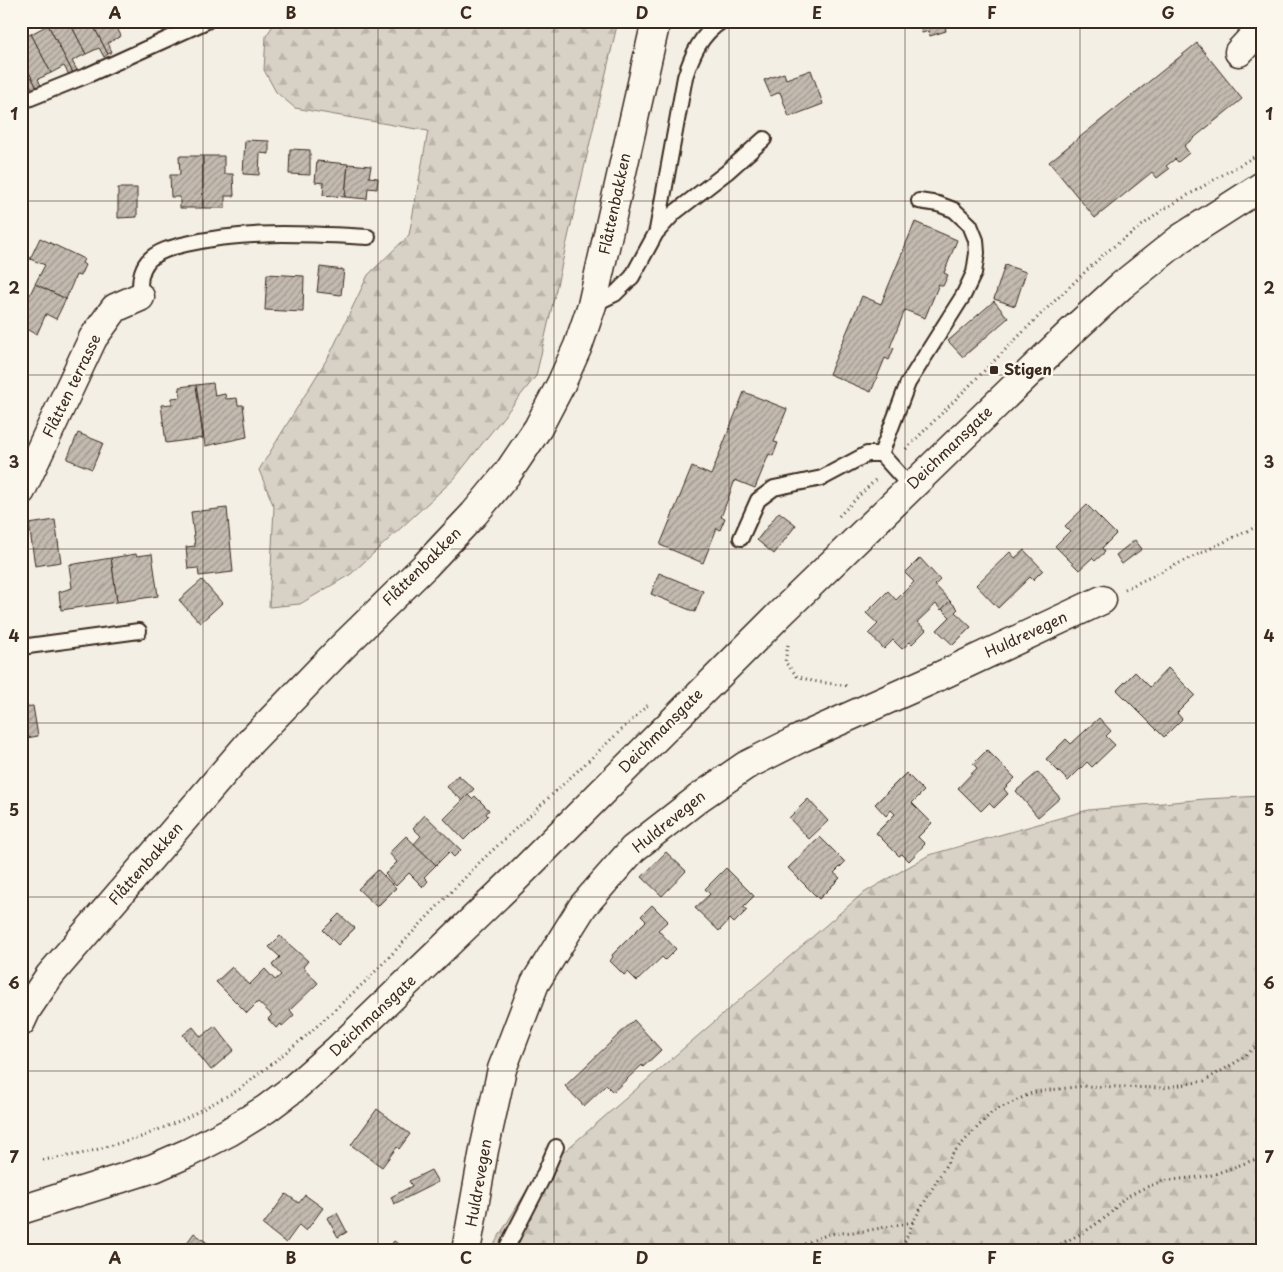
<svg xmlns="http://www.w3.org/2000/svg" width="1283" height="1272" font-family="'Playpen Sans',sans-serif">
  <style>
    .forest { fill: url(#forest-firs); stroke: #8a7e72 }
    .building { fill: url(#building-hatch); stroke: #3b2a1e }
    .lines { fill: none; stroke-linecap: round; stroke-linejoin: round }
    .service-casing { stroke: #3b2a1e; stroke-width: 18 }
    .minor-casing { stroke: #3b2a1e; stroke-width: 31 }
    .tertiary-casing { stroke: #3b2a1e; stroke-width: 31 }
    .secondary-casing { stroke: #3b2a1e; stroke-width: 31 }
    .path { stroke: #3b2a1e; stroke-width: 3; stroke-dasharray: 1 4; stroke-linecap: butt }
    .service { stroke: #fbf7ec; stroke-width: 14 }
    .minor { stroke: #fbf7ec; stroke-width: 28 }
    .tertiary { stroke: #fbf7ec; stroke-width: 28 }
    .secondary { stroke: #fbf7ec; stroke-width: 28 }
    .grid { fill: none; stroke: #3b2a1e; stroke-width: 1; stroke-opacity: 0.55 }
    .poi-dot { fill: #3b2a1e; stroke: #fbf7ec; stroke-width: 2 }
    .labels { text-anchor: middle; stroke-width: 5; stroke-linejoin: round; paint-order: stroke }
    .street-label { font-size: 15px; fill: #3b2a1e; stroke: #fbf7ec }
    .poi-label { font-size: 15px; font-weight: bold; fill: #3b2a1e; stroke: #fbf7ec; text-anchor: start }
    .neatline { fill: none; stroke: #3b2a1e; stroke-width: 2 }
    .grid-label { font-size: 16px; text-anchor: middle; font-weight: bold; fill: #3b2a1e }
  </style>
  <defs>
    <pattern id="forest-firs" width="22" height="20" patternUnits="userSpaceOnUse" patternTransform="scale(1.25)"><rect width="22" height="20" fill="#d8d1c6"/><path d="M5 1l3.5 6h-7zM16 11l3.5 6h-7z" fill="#bab4aa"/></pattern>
    <pattern id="building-hatch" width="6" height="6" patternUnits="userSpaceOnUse" patternTransform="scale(1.25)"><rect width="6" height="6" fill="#c3bbb0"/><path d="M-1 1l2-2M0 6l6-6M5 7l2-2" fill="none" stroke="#a0988f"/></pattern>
  </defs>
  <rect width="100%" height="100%" fill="#f3efe4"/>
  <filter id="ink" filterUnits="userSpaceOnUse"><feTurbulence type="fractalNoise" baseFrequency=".02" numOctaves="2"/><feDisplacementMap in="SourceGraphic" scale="10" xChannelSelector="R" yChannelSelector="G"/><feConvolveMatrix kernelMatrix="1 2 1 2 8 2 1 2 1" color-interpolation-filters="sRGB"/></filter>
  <g filter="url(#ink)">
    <!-- forest -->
    <g class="forest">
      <polygon points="276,21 618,21 536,376 454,479 351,574 300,604 269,607 274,507 259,470 330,354 368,275 409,235 428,131 295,108 276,92 264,70 266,36"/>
      <polygon points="1262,796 1262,1251 490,1251 530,1185 544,1169 862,894 929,855 1088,810 1205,799"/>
    </g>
    <!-- building -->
    <g class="building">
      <polygon points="55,21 69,21 86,54 72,61 77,70 73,73 48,25"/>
      <polygon points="69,21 91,21 108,54 104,57 99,48 86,54"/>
      <polygon points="91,21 114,21 121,36 108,43 112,52 108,54"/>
      <polygon points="918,21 957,21 945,26 946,31 930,36 929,31 922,33"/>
      <polygon points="48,25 73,73 69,75 64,66 51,73 31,34"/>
      <polygon points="31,34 51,73 38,79 42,88 38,90 21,57 21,39"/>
      <polygon points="1197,43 1242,99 1184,146 1189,153 1178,162 1175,159 1166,166 1169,169 1157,178 1152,172 1095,218 1049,162"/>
      <polygon points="21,57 38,90 34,92 30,84 21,88"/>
      <polygon points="811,70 823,104 789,117 780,92 771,96 764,80 784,73 786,79"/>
      <polygon points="245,140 269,141 269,154 260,153 259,175 243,174"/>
      <polygon points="290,149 310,150 310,175 289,174"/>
      <polygon points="179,156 203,156 203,208 180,208 180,197 171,197 170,175 180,175"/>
      <polygon points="203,156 224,156 224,174 233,174 234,196 225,196 225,208 203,208"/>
      <polygon points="317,161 348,164 345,197 323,195 324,183 315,182"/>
      <polygon points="348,164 371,166 369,177 378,178 377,189 368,188 367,199 345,197"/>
      <polygon points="118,188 137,188 137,217 118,218"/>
      <polygon points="915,222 957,240 944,273 948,275 943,286 939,284 925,318 905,310 890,347 894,348 889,360 885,358 871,392 829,374 862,296 881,304"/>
      <polygon points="40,238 84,259 82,263 85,265 80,276 76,275 66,299 35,284 45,265 30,259"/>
      <polygon points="1005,265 1026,272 1015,306 994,299"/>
      <polygon points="320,267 344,270 341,295 317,292"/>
      <polygon points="267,274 304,276 303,312 265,310"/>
      <polygon points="35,284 66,299 56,319 46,314 37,334 21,327 21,313"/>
      <polygon points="994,301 1008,318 963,357 948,341"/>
      <polygon points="213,383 215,396 225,394 226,399 237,398 238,405 243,405 247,437 205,446 196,385"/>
      <polygon points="196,385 203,438 166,443 161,405 172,404 172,398 181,397 179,387"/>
      <polygon points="744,392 787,409 774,442 778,443 773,456 769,454 755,488 735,480 721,517 725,518 720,530 717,528 703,563 660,545 692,467 711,475"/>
      <polygon points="1262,416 1262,432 1257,418"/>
      <polygon points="78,433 103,443 92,469 67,459"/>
      <polygon points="1087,505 1116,534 1102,548 1105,552 1095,561 1092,558 1079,570 1055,546 1070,531 1065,526"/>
      <polygon points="227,508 233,572 199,576 198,568 188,569 186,547 195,546 191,512"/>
      <polygon points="779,512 796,525 774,554 757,540"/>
      <polygon points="55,520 61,562 35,566 29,524"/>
      <polygon points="1135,540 1142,549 1122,564 1116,555"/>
      <polygon points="1024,550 1043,570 1033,580 1030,577 998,608 976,585 1010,552 1015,558"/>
      <polygon points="136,554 137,556 152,554 158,596 117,602 111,558"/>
      <polygon points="111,558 117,602 61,610 59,592 72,588 69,565"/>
      <polygon points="920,558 940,580 935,585 950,601 941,610 936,604 917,622 926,630 912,644 910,642 902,649 893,640 884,649 869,633 878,624 866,613 888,591 896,600 914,582 905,573"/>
      <polygon points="659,573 703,591 695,612 651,594"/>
      <polygon points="202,580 222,603 200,623 179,600"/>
      <polygon points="950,601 958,609 955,612 971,627 953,645 937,630 950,617 942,609"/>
      <polygon points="1168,668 1195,695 1177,713 1182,719 1164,737 1117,690 1135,672 1150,687"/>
      <polygon points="33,706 38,736 21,739 21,707"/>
      <polygon points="1099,718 1111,731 1106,736 1115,745 1092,767 1087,762 1068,781 1046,759 1066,739 1071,744"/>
      <polygon points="987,750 1015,778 1004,789 1008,794 994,808 989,803 981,811 958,788 977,768 973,764"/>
      <polygon points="1038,772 1060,798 1038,817 1016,791"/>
      <polygon points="906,773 924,791 912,803 932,823 918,837 925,844 909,861 902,854 899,856 876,833 895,814 891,810 886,816 875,804"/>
      <polygon points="458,775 474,789 463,801 447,787"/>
      <polygon points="468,795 472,799 475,796 489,810 486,814 488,816 464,840 444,819"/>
      <polygon points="808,799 828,821 809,839 789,818"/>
      <polygon points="425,815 461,850 454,857 449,852 436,865 414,844 421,836 413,828"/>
      <polygon points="406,836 436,865 424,877 428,881 423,887 409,873 396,886 385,874 397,862 389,853"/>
      <polygon points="820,837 845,862 834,873 840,878 819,899 788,868"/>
      <polygon points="666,852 686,871 662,896 642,877"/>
      <polygon points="726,868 754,896 743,907 747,910 734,923 730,919 719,931 695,908 710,894 705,889"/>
      <polygon points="378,870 396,888 377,907 358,889"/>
      <polygon points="652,905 668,921 658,930 676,949 665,960 662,957 637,981 628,972 624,975 610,961 613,957 612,955 646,921 641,916"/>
      <polygon points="339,914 355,928 338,945 323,930"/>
      <polygon points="280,936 308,961 303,967 318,983 290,1010 294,1015 282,1026 281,1024 276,1028 268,1019 272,1015 258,1002 247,1013 216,982 232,967 249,985 265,969 275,980 281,975 272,965 280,957 269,947"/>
      <polygon points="634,1020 661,1050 643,1067 642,1065 613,1092 606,1085 584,1106 565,1086"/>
      <polygon points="215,1026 234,1050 211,1070 183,1035 193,1027 201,1037"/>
      <polygon points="377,1109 410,1134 399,1149 397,1147 382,1167 351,1145"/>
      <polygon points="431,1170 438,1182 394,1204 391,1197 412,1186 409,1181"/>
      <polygon points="286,1194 299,1203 305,1195 323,1208 306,1231 299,1225 286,1243 263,1225"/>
      <polygon points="337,1213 347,1232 338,1237 327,1218"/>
      <polygon points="194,1233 218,1251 181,1251"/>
      <polygon points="394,1241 405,1249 404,1251 386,1251"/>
    </g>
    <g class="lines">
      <!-- service casing -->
      <g class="service-casing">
        <g id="service">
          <polyline points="21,102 88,75 207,21"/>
          <path d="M657 230 685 77C692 55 701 34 722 21"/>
          <path d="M140 297C140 284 139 272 148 261 157 251 173 247 186 244 246 230 307 234 368 237"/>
          <polyline points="592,305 615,294 632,277 656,233 674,213 727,172 764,139"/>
          <polyline points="881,454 908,383 963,296 974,273 977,253 976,240 970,225 954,210 938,204 919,201"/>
          <polyline points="741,538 758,500 774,488 822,478 867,454 881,454 910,486"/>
          <polyline points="21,647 139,631"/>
          <polyline points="505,1251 543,1177 556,1147"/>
        </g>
      </g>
      <!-- minor casing -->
      <g class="minor-casing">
        <g id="minor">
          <polyline points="1239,52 1262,27"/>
          <polyline points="21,491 93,338 115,308 140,297"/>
          <polyline points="466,1251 484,1150 502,1069 535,983 583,906 633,849 700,797 745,766 801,738 929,681 1102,600"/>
        </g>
      </g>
      <!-- tertiary casing -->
      <g class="tertiary-casing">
        <polyline id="tertiary" points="21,1210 154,1168 188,1153 229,1132 266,1109 294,1088 336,1051 516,878 782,612 1071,332 1121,286 1181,238 1262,186"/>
      </g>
      <!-- secondary casing -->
      <g class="secondary-casing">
        <polyline id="secondary" points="21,1022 27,1009 50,975 251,741 342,647 425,566 474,514 507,474 538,428 561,384 578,346 592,305 656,21"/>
      </g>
      <!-- path -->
      <g class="path">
        <polyline points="906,449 1043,312 1105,253 1164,209 1262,152"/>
        <polyline points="839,516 877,478"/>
        <polyline points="1125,589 1262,524"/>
        <polyline points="788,645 785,662 797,676 812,681 848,686"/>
        <polyline points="43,1160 81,1154 141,1137 184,1119 240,1089 305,1037 368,979 480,862 648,705"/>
        <polyline points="786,1251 829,1234 865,1231 913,1222"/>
        <polyline points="901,1251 913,1222 953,1153 992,1112 1034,1092 1083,1086 1163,1088 1204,1081 1238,1061 1262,1042"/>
        <polyline points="1042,1251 1059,1245 1086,1231 1109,1215 1124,1198 1142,1189 1162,1181 1209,1176 1262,1157"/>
      </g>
      <!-- service -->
      <use href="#service" class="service"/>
      <!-- minor -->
      <use href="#minor" class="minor"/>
      <!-- tertiary -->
      <use href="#tertiary" class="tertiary"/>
      <!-- secondary -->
      <use href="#secondary" class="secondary"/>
    </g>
  </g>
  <!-- grid -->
  <path class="grid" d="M203 21V1251M378 21V1251M554 21V1251M729 21V1251M905 21V1251M1080 21V1251M21 201H1262M21 375H1262M21 549H1262M21 723H1262M21 897H1262M21 1071H1262"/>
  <!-- markers -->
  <rect class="poi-dot" x="989" y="365" width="10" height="10" rx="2.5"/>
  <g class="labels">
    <!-- street labels -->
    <g class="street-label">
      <text transform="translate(615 204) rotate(-78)" y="5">Flåttenbakken</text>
      <text transform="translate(72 386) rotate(-64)" y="5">Flåtten terrasse</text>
      <text transform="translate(950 448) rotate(-44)" y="5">Deichmansgate</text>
      <text transform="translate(422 567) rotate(-45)" y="5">Flåttenbakken</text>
      <text transform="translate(1026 635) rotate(-25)" y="5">Huldrevegen</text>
      <text transform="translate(661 731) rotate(-45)" y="5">Deichmansgate</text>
      <text transform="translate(669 822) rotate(-39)" y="5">Huldrevegen</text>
      <text transform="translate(146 864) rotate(-49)" y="5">Flåttenbakken</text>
      <text transform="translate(373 1016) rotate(-43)" y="5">Deichmansgate</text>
      <text transform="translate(479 1183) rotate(-80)" y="5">Huldrevegen</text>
    </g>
    <!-- poi labels -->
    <g class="poi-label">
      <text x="1004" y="375">Stigen</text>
    </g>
  </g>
  <!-- margin -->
  <rect width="1283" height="1272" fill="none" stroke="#fbf7ec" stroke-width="55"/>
  <rect x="28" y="28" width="1228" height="1216" class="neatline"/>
  <g class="grid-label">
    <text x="115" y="19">A</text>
    <text x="291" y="19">B</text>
    <text x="466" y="19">C</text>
    <text x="642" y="19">D</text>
    <text x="817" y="19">E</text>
    <text x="992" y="19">F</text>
    <text x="1168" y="19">G</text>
    <text x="14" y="120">1</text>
    <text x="1269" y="120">1</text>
    <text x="14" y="294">2</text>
    <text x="1269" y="294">2</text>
    <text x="14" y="468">3</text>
    <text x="1269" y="468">3</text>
    <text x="14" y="642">4</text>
    <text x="1269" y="642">4</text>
    <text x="14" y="816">5</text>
    <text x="1269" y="816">5</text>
    <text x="14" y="989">6</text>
    <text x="1269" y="989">6</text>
    <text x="14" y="1163">7</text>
    <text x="1269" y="1163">7</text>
    <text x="115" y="1264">A</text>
    <text x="291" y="1264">B</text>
    <text x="466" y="1264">C</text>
    <text x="642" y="1264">D</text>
    <text x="817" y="1264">E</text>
    <text x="992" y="1264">F</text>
    <text x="1168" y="1264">G</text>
  </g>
</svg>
